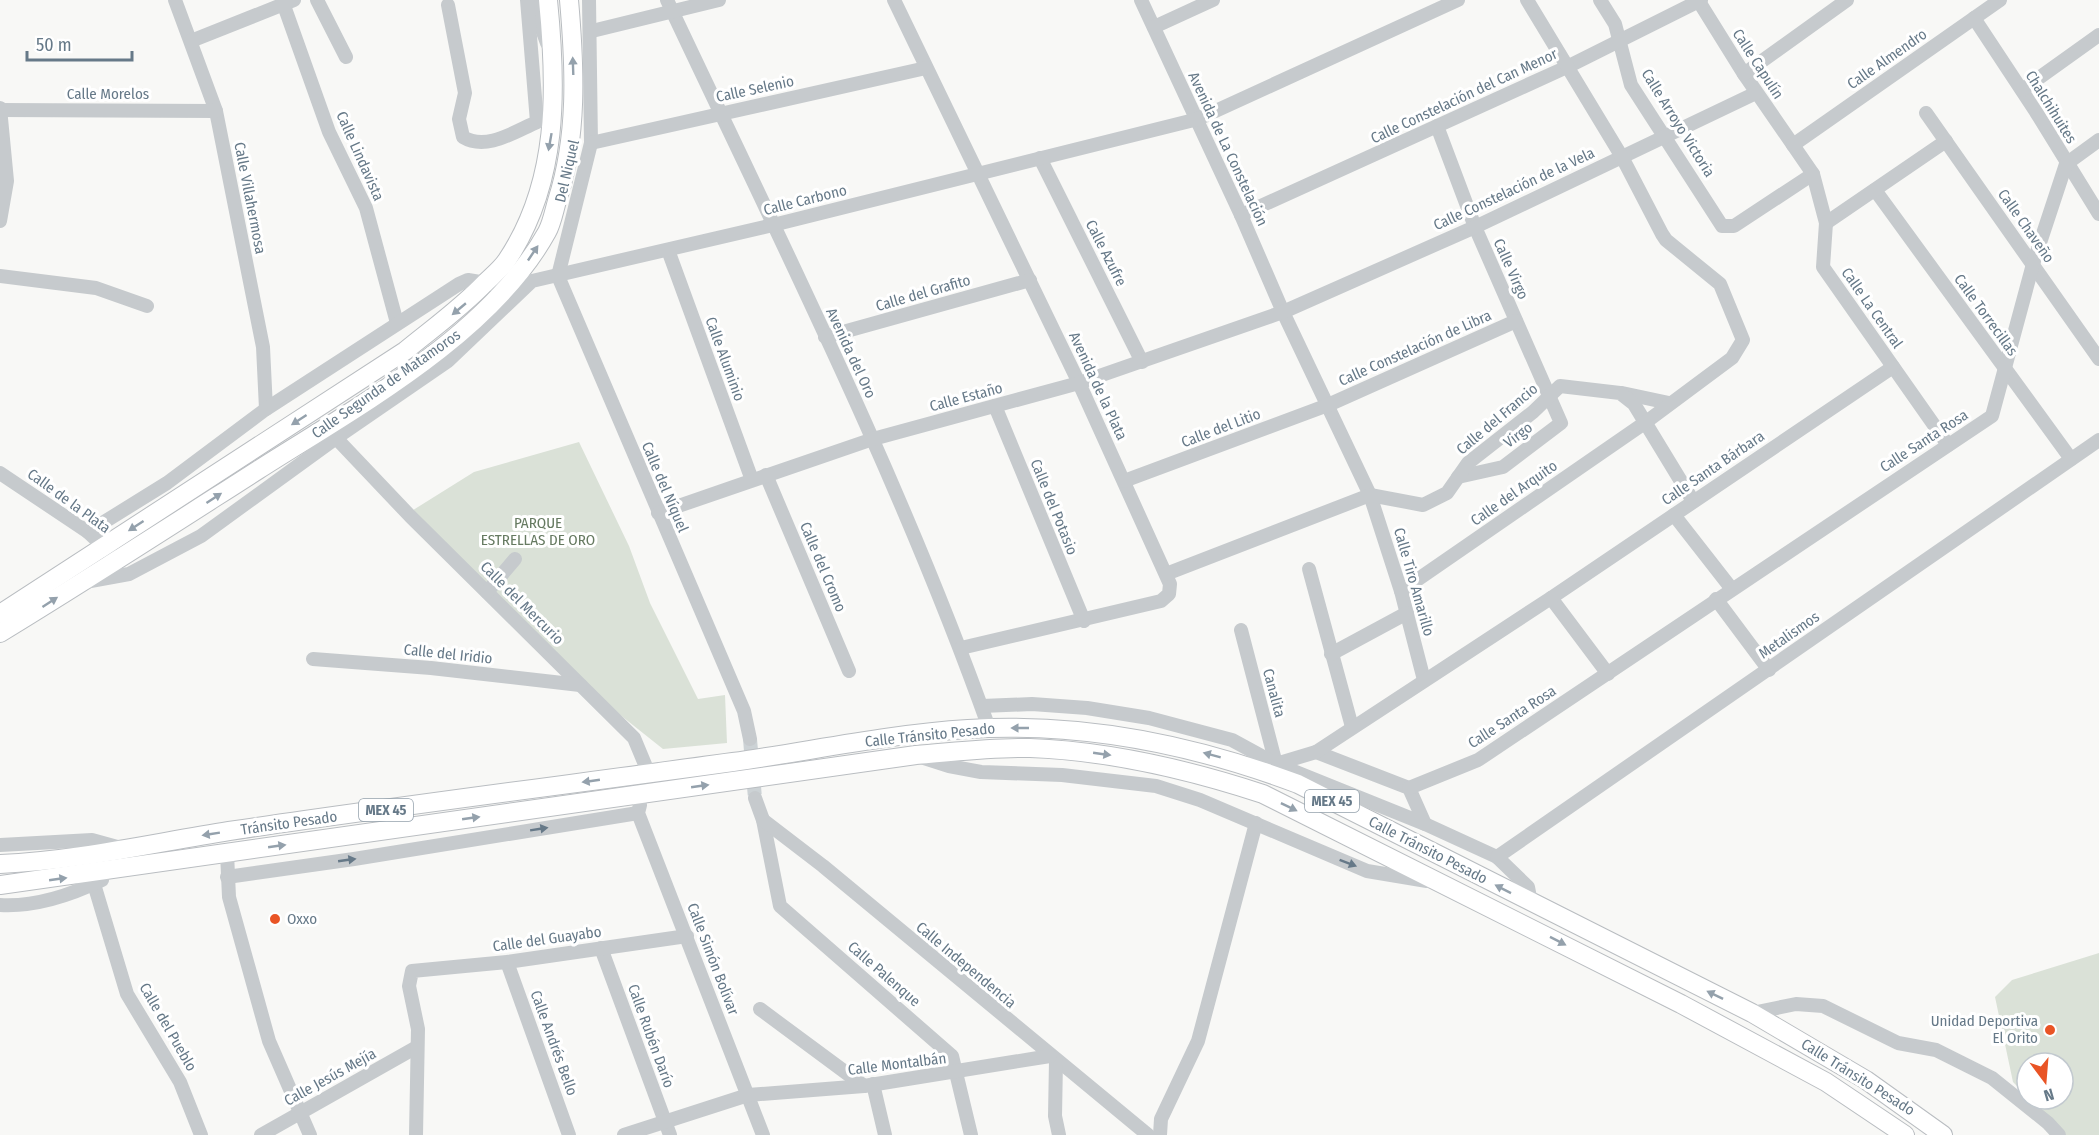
<svg xmlns="http://www.w3.org/2000/svg" width="2099" height="1135" font-family="'Fira Sans Condensed',sans-serif">
  <style>
    .green { fill: #dae1d7 }
    .lines { fill: none; stroke-linecap: round; stroke-linejoin: round }
    .minor-tunnel { stroke: #ccd2d5; stroke-width: 14; stroke-dasharray: 14 7; stroke-linecap: butt }
    .major-casing { stroke: #b9bdc1; stroke-width: 20 }
    .minor { stroke: #c6cacd; stroke-width: 14 }
    .major { stroke: #fff; stroke-width: 18 }
    .oneway { fill: #94a1ac }
    .oneway2 { fill: #667988 }
    .poi-dot { fill: #e95425; stroke: #fff; stroke-width: 2 }
    .labels { text-anchor: middle; stroke-width: 6; stroke-linejoin: round; paint-order: stroke }
    .shield { fill: #fff; stroke: #94a1ac; stroke-width: 1.5 }
    .shield-label { font-size: 14px; font-weight: bold; fill: #667988 }
    .street-label { font-size: 15px; fill: #667988; stroke: #fff }
    .park-label { font-size: 15px; fill: #667a61; stroke: #fff }
    .poi-label { font-size: 15px; fill: #667988; stroke: #fff; text-anchor: start }
  </style>
  <rect width="100%" height="100%" fill="#f8f8f6"/>
  <!-- green -->
  <g class="green">
    <polygon points="579,442 629,546 650,603 698,699 725,695 727,743 663,749 619,714 410,512 474,472"/>
    <polygon points="2099,953 2099,1135 2065,1135 2030,1099 2063,1099 2063,1063 2027,1063 2027,1096 2013,1082 1995,997 2012,980"/>
  </g>
  <g class="lines">
    <!-- minor-tunnel -->
    <polyline class="minor-tunnel" points="750,739 755,798"/>
    <!-- major casing -->
    <g class="major-casing">
      <g id="major">
        <path d="M0 614 405 351C433 328 460 309 485 283 492 276 501 269 507 260 559 182 557 89 548 0"/>
        <path d="M0 633C87 580 172 525 258 470 355 408 490 335 547 232 552 223 554 211 557 201 578 136 575 68 569 0"/>
        <path d="M0 864C76 861 153 843 229 831 397 806 565 785 733 762 811 751 889 734 968 729 1082 722 1192 744 1298 784L1752 1013 1866 1080 1943 1135"/>
        <path d="M0 885 916 755C954 752 992 747 1030 748 1110 751 1187 769 1263 794L1681 1004 1826 1082 1905 1135"/>
      </g>
    </g>
    <!-- minor -->
    <g class="minor">
      <polyline points="175,0 216,111 263,347 266,409"/>
      <polyline points="282,0 329,132 366,208 397,323"/>
      <polyline points="317,0 346,57"/>
      <polyline points="589,0 591,143 558,276 744,711 750,739"/>
      <path d="M667 0C780 240 900 478 989 728"/>
      <polyline points="894,0 1079,383 1170,584 1169,594 1161,601 961,648"/>
      <polyline points="1141,0 1241,215 1283,312 1370,495 1401,591 1424,680"/>
      <polyline points="1600,0 1615,24 1631,85 1722,226 1734,226 1813,174"/>
      <polyline points="1698,0 1744,74 1813,174 1826,223 1823,267 1948,445"/>
      <polyline points="532,2 547,43"/>
      <path d="M448 5 465 93 459 119 463 137C486 151 514 132 537 122L527 0"/>
      <polyline points="1974,18 2036,112 2099,214"/>
      <polyline points="1154,27 1213,0"/>
      <polyline points="592,31 719,0"/>
      <polyline points="191,41 294,0"/>
      <polyline points="1744,74 1847,0"/>
      <polyline points="2022,90 2099,35"/>
      <polyline points="0,108 7,181 0,221"/>
      <polyline points="0,110 216,111"/>
      <polyline points="1926,113 2099,359"/>
      <polyline points="1437,126 1475,227 1561,423 1503,467 1458,477"/>
      <polyline points="591,143 926,68"/>
      <polyline points="1793,145 2000,0"/>
      <polyline points="1040,158 1142,362"/>
      <polyline points="1875,190 2071,459"/>
      <polyline points="1241,215 1567,67 1701,0"/>
      <polyline points="1826,223 1946,141"/>
      <polyline points="668,250 752,480"/>
      <polyline points="0,276 96,288 147,306"/>
      <polyline points="825,337 1030,280"/>
      <polyline points="1622,393 1669,403"/>
      <polyline points="995,406 1084,621"/>
      <polyline points="336,438 410,516 634,738 649,774"/>
      <polyline points="0,473 88,532 109,552"/>
      <polyline points="766,475 849,671"/>
      <polyline points="1124,481 1328,405 1516,321"/>
      <polyline points="658,513 873,439 1079,383 1283,312 1475,227 1756,93"/>
      <polyline points="1674,515 1731,588"/>
      <polyline points="88,532 167,483 266,409 459,284 468,280 492,284"/>
      <polyline points="1309,569 1352,727"/>
      <polyline points="1166,574 1370,495 1423,505 1447,493 1468,463 1533,412 1560,386 1620,393 1634,404 1693,501"/>
      <polyline points="85,582 129,574 201,536 336,438 448,361 532,281 773,225 1198,119 1458,0"/>
      <polyline points="1401,591 1646,422 1732,358 1743,340 1720,284 1666,240 1662,234 1622,157 1527,0"/>
      <polyline points="487,592 515,559"/>
      <polyline points="1551,598 1608,674"/>
      <polyline points="1716,599 1769,670"/>
      <polyline points="1241,630 1276,764"/>
      <polyline points="1331,654 1407,613"/>
      <polyline points="313,659 431,668 580,685"/>
      <polyline points="982,706 1032,704 1087,708 1149,718 1232,740 1276,764 1425,824 1497,857 1528,887 1531,903"/>
      <polyline points="1316,752 1409,788 1425,824"/>
      <polyline points="921,757 949,766 981,772 1062,775 1156,786 1200,800 1367,871 1427,881"/>
      <polyline points="1251,764 1276,764 1316,752 1551,598 1893,367"/>
      <polyline points="1409,788 1478,760 1992,416 2033,264 2066,164 2099,140"/>
      <polyline points="755,798 763,820 780,906 952,1056 971,1135"/>
      <polyline points="640,805 638,813 763,1135"/>
      <polyline points="763,820 823,866 1148,1135"/>
      <polyline points="0,845 92,840 121,848"/>
      <polyline points="227,853 229,897 269,1041 310,1135"/>
      <polyline points="1497,857 2099,440"/>
      <polyline points="227,877 354,859 638,813"/>
      <polyline points="94,884 127,994 180,1082 201,1135"/>
      <path d="M0 905C35 907 71 895 102 880"/>
      <polyline points="601,948 670,1135"/>
      <polyline points="507,962 569,1135"/>
      <polyline points="760,1009 864,1086"/>
      <polyline points="1752,1013 1796,1004 1823,1006 1898,1043 1936,1050 1992,1078 2048,1123 2059,1135"/>
      <polyline points="1056,1061 1055,1116 1059,1135"/>
      <polyline points="873,1084 885,1135"/>
      <polyline points="261,1135 415,1048"/>
      <polyline points="416,1135 418,1029 409,986 412,971 507,962 687,936"/>
      <polyline points="624,1135 748,1095 864,1086 1050,1056"/>
      <polyline points="1160,1135 1161,1119 1198,1041 1256,823"/>
    </g>
    <!-- major -->
    <use href="#major" class="major"/>
  </g>
  <!-- one-way arrows -->
  <defs><path id="oneway-solid" d="M-6-.8H1V-3.2L6.5 0L1 3.2V.8H-6Z" transform="scale(1.5)"/></defs>
  <g class="oneway">
    <use href="#oneway-solid" transform="translate(573 66) rotate(-92)"/>
    <use href="#oneway-solid" transform="translate(550 142) rotate(100)"/>
    <use href="#oneway-solid" transform="translate(533 253) rotate(-56)"/>
    <use href="#oneway-solid" transform="translate(459 309) rotate(140)"/>
    <use href="#oneway-solid" transform="translate(299 420) rotate(147)"/>
    <use href="#oneway-solid" transform="translate(214 498) rotate(-33)"/>
    <use href="#oneway-solid" transform="translate(136 526) rotate(147)"/>
    <use href="#oneway-solid" transform="translate(50 602) rotate(-33)"/>
    <use href="#oneway-solid" transform="translate(1020 728) rotate(-180)"/>
    <use href="#oneway-solid" transform="translate(1102 754) rotate(8)"/>
    <use href="#oneway-solid" transform="translate(1212 755) rotate(-165)"/>
    <use href="#oneway-solid" transform="translate(591 781) rotate(172)"/>
    <use href="#oneway-solid" transform="translate(700 786) rotate(-8)"/>
    <use href="#oneway-solid" transform="translate(1289 807) rotate(26)"/>
    <use href="#oneway-solid" transform="translate(471 818) rotate(-8)"/>
    <use href="#oneway-solid" transform="translate(211 834) rotate(171)"/>
    <use href="#oneway-solid" transform="translate(277 846) rotate(-8)"/>
    <use href="#oneway-solid" transform="translate(58 879) rotate(-8)"/>
    <use href="#oneway-solid" transform="translate(1503 889) rotate(-153)"/>
    <use href="#oneway-solid" transform="translate(1558 941) rotate(27)"/>
    <use href="#oneway-solid" transform="translate(1715 995) rotate(-154)"/>
  </g>
  <g class="oneway2">
    <use href="#oneway-solid" transform="translate(539 829) rotate(-9)"/>
    <use href="#oneway-solid" transform="translate(347 860) rotate(-8)"/>
    <use href="#oneway-solid" transform="translate(1348 863) rotate(21)"/>
  </g>
  <!-- markers -->
  <g class="poi-dot">
    <circle cx="275" cy="919" r="6"/>
    <circle cx="2050" cy="1030" r="6"/>
  </g>
  <g class="labels">
    <!-- shield labels -->
    <g class="shield">
      <rect x="1305" y="790" width="54" height="22" rx="4.5"/>
      <rect x="359" y="799" width="54" height="22" rx="4.5"/>
    </g>
    <g class="shield-label">
      <text x="1332" y="806">MEX 45</text>
      <text x="386" y="815">MEX 45</text>
    </g>
    <!-- street labels -->
    <g class="street-label">
      <text transform="translate(1887 59) rotate(-35)" y="5">Calle Almendro</text>
      <text transform="translate(1758 64) rotate(57)" y="5">Calle Capulín</text>
      <text transform="translate(755 89) rotate(-12)" y="5">Calle Selenio</text>
      <text x="108" y="99">Calle Morelos</text>
      <text transform="translate(1464 96) rotate(-25)" y="5">Calle Constelación del Can Menor</text>
      <text transform="translate(2051 107) rotate(58)" y="5">Chalchihuites</text>
      <text transform="translate(1678 123) rotate(58)" y="5">Calle Arroyo Victoria</text>
      <text transform="translate(1228 149) rotate(65)" y="5">Avenida de La Constelación</text>
      <text transform="translate(360 156) rotate(66)" y="5">Calle Lindavista</text>
      <text transform="translate(567 171) rotate(-77)" y="5">Del Niquel</text>
      <text transform="translate(1514 189) rotate(-25)" y="5">Calle Constelación de la Vela</text>
      <text transform="translate(250 198) rotate(79)" y="5">Calle Villahermosa</text>
      <text transform="translate(805 200) rotate(-14)" y="5">Calle Carbono</text>
      <text transform="translate(2026 226) rotate(55)" y="5">Calle Chaveño</text>
      <text transform="translate(1106 253) rotate(63)" y="5">Calle Azufre</text>
      <text transform="translate(1511 269) rotate(66)" y="5">Calle Virgo</text>
      <text transform="translate(923 293) rotate(-16)" y="5">Calle del Grafito</text>
      <text transform="translate(1872 308) rotate(55)" y="5">Calle La Central</text>
      <text transform="translate(1986 315) rotate(54)" y="5">Calle Torrecillas</text>
      <text transform="translate(1415 348) rotate(-24)" y="5">Calle Constelación de Libra</text>
      <text transform="translate(851 353) rotate(65)" y="5">Avenida del Oro</text>
      <text transform="translate(725 359) rotate(70)" y="5">Calle Aluminio</text>
      <text transform="translate(386 384) rotate(-35)" y="5">Calle Segunda de Matamoros</text>
      <text transform="translate(1098 386) rotate(65)" y="5">Avenida de la Plata</text>
      <text transform="translate(966 397) rotate(-15)" y="5">Calle Estaño</text>
      <text transform="translate(1497 419) rotate(-40)" y="5">Calle del Francio</text>
      <text transform="translate(1221 428) rotate(-21)" y="5">Calle del Litio</text>
      <text transform="translate(1518 435) rotate(-37)" y="5">Virgo</text>
      <text transform="translate(1924 441) rotate(-33)" y="5">Calle Santa Rosa</text>
      <text transform="translate(1713 468) rotate(-34)" y="5">Calle Santa Bárbara</text>
      <text transform="translate(665 487) rotate(67)" y="5">Calle del Níquel</text>
      <text transform="translate(1514 493) rotate(-35)" y="5">Calle del Arquito</text>
      <text transform="translate(69 501) rotate(36)" y="5">Calle de la Plata</text>
      <text transform="translate(1054 507) rotate(68)" y="5">Calle del Potasio</text>
      <text transform="translate(823 567) rotate(67)" y="5">Calle del Cromo</text>
      <text transform="translate(1414 582) rotate(74)" y="5">Calle Tiro Amarillo</text>
      <text transform="translate(522 603) rotate(45)" y="5">Calle del Mercurio</text>
      <text transform="translate(1789 635) rotate(-35)" y="5">Metalismos</text>
      <text transform="translate(448 654) rotate(6)" y="5">Calle del Iridio</text>
      <text transform="translate(1274 693) rotate(75)" y="5">Canalita</text>
      <text transform="translate(1512 717) rotate(-33)" y="5">Calle Santa Rosa</text>
      <text transform="translate(930 735) rotate(-6)" y="5">Calle Tránsito Pesado</text>
      <text transform="translate(289 823) rotate(-8)" y="5">Tránsito Pesado</text>
      <text transform="translate(1428 850) rotate(27)" y="5">Calle Tránsito Pesado</text>
      <text transform="translate(547 939) rotate(-8)" y="5">Calle del Guayabo</text>
      <text transform="translate(713 959) rotate(69)" y="5">Calle Simón Bolívar</text>
      <text transform="translate(966 965) rotate(40)" y="5">Calle Independencia</text>
      <text transform="translate(884 974) rotate(41)" y="5">Calle Palenque</text>
      <text transform="translate(168 1027) rotate(60)" y="5">Calle del Pueblo</text>
      <text transform="translate(651 1036) rotate(70)" y="5">Calle Rubén Darío</text>
      <text transform="translate(554 1043) rotate(70)" y="5">Calle Andrés Bello</text>
      <text transform="translate(897 1064) rotate(-7)" y="5">Calle Montalbán</text>
      <text transform="translate(330 1077) rotate(-29)" y="5">Calle Jesús Mejía</text>
      <text transform="translate(1858 1077) rotate(32)" y="5">Calle Tránsito Pesado</text>
    </g>
    <!-- park labels -->
    <g class="park-label">
      <text x="538" y="528">PARQUE<tspan x="538" dy="17">ESTRELLAS DE ORO</tspan></text>
    </g>
    <!-- poi labels -->
    <g class="poi-label">
      <text x="287" y="924">Oxxo</text>
      <text x="2038" y="1026" text-anchor="end">Unidad Deportiva<tspan x="2038" dy="17">El Orito</tspan></text>
    </g>
  </g>
  <!-- north arrow -->
  <g transform="translate(2045 1081) rotate(164)"><circle r="28" fill="#ffffff" stroke="#c2c9cf" stroke-width="1.5"/>
  <path d="M0-4.5L10 22L0 15L-10 22Z" fill="#e95425"/>
  <text y="-9" font-size="16" font-weight="bold" text-anchor="middle" fill="#667988">N</text>
  </g>
  <!-- scale -->
  <path d="M27 51v9h105v-9" fill="none" stroke="#667988" stroke-width="3"/>
  <text x="36" y="51" font-size="18" fill="#667988" stroke="#ffffff" stroke-width="4.5" paint-order="stroke">50 m</text>
</svg>
